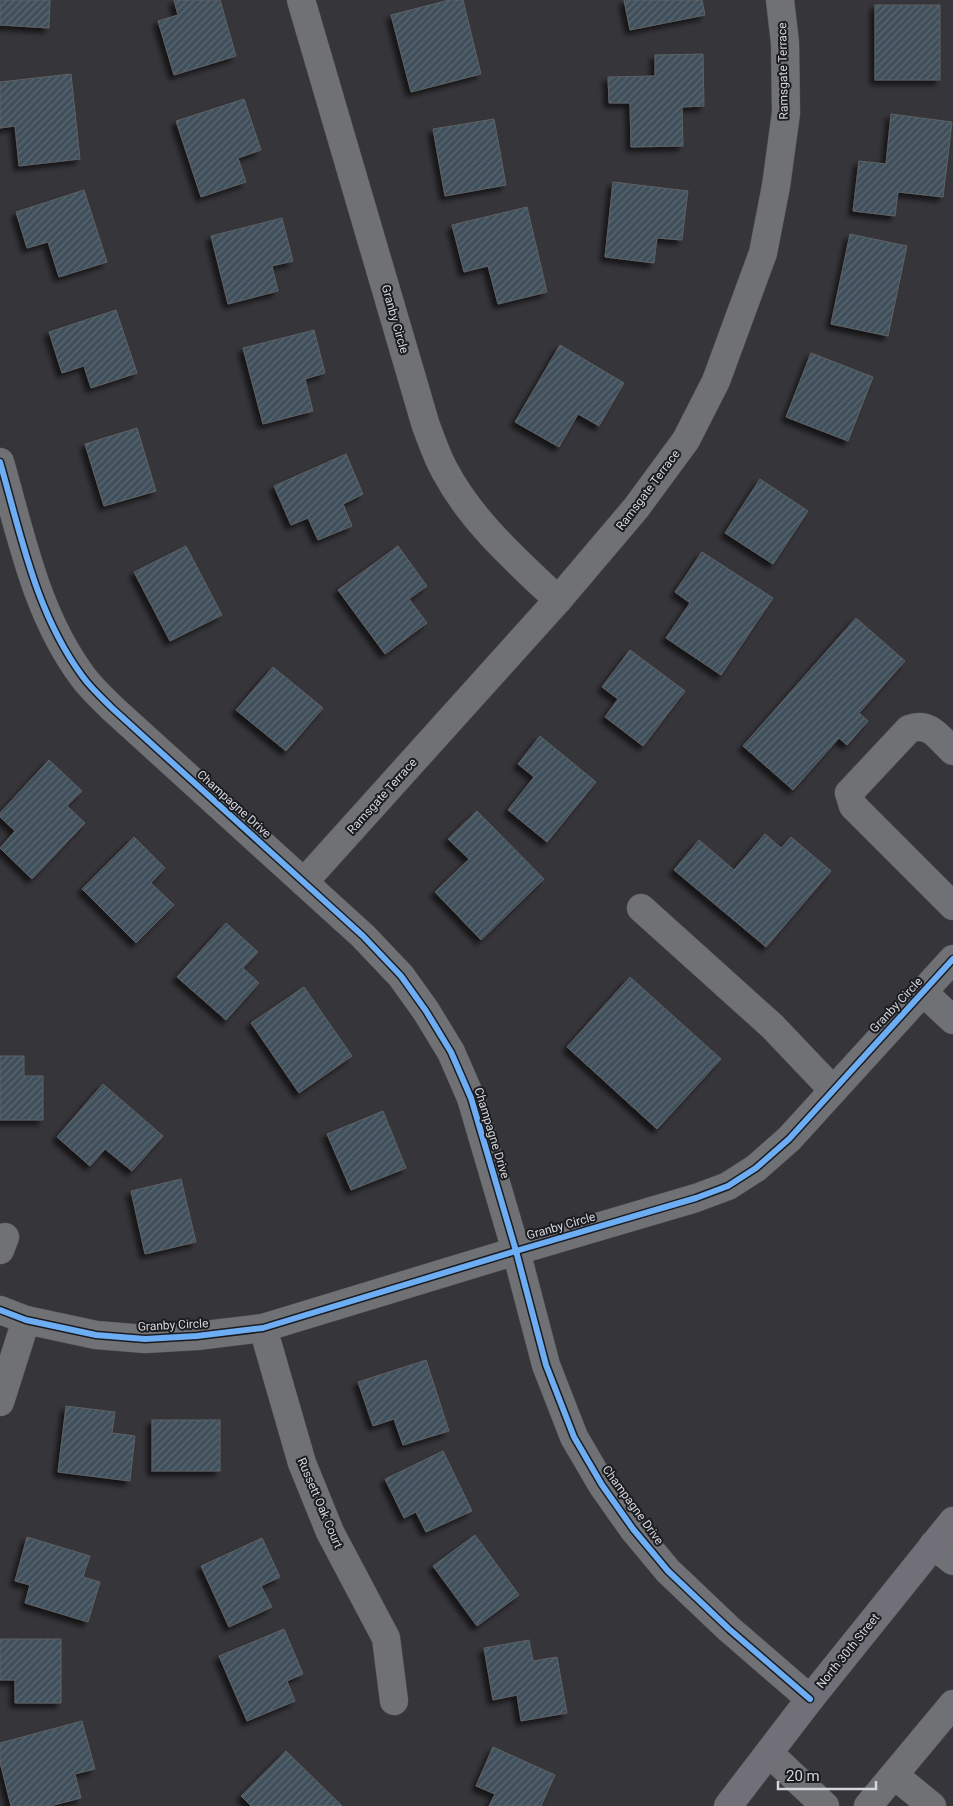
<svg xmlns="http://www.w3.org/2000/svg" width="953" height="1806" font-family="Roboto,sans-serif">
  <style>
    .building { fill: url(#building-hatch); stroke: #5f6164; filter: url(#shadow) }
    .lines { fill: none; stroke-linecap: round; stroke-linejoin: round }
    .minor-casing { stroke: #515256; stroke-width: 29 }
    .major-casing { stroke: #515256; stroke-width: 29 }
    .minor { stroke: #707175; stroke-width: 28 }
    .major { stroke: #717078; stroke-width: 28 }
    .cycleway-casing { stroke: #1b1c20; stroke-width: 9 }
    .cycleway { stroke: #6dadf4; stroke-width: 6 }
    .labels { text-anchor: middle; stroke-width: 4; stroke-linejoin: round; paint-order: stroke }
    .street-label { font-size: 12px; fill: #d4d6dc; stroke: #1b1c20 }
  </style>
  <defs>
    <pattern id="building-hatch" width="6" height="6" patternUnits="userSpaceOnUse" patternTransform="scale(1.25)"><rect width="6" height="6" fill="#41505b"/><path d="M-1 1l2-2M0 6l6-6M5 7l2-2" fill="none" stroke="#5c6872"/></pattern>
    <filter id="shadow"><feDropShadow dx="-4.5" dy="4.5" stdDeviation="2.5" flood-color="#0009"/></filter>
  </defs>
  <rect width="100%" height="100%" fill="#35353a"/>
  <!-- building -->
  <g class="building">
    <polygon points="0,0 50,0 49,28 0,25"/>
    <polygon points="174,0 220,0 236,56 174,75 158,21 178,15"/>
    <polygon points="449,0 463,0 481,74 411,92 391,15"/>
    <polygon points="624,0 702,0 705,15 630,30"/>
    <rect x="875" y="5" width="65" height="75"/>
    <polygon points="703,54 704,106 682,107 683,146 631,147 630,103 609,103 608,77 655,76 655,55"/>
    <polygon points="71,74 80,159 19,166 15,126 0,128 0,82"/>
    <polygon points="244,99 261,150 238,158 246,182 201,197 176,121"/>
    <polygon points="891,114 952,122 943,197 898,192 895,216 853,211 859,161 886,164"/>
    <polygon points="494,119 506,185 445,196 433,129"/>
    <polygon points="613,182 688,191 682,240 657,238 654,263 605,257"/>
    <polygon points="84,190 107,262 59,277 48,242 27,248 16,212"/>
    <polygon points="527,207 547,292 498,304 488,266 464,272 452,225"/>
    <polygon points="282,218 293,261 272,266 278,291 228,304 211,236"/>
    <polygon points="850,234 907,246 888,336 831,324"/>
    <polygon points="116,310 137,373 91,388 84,366 62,373 49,332"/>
    <polygon points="314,330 325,373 305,379 313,411 263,424 243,348"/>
    <polygon points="560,345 624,383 599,426 578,414 559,447 515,422"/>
    <polygon points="811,353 873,377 848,441 786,417"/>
    <polygon points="137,428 156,491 104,506 85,444"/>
    <polygon points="346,454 363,494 343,504 352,526 318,540 308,518 291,525 274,486"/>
    <polygon points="760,479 808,511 773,564 725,533"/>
    <polygon points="186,546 222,615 170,641 134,572"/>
    <polygon points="398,546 427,586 409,599 427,623 385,654 338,590"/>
    <polygon points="702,552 773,598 721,675 666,638 690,603 675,592"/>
    <polygon points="856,618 905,661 859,713 868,721 847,745 839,738 793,790 743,746"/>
    <polygon points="630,650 685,691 643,746 605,717 618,699 602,687"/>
    <polygon points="273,667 323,708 286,751 236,710"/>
    <polygon points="540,736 596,782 547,842 508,810 534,777 518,764"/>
    <polygon points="49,760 82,791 67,806 85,823 32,879 0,848 15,831 0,817 0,813"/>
    <polygon points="477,811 544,879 481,940 435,892 469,859 448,839"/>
    <polygon points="765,834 781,848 791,837 831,871 766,947 674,870 699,840 734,870"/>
    <polygon points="134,837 165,868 151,883 174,905 136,943 82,889"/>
    <polygon points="226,923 258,952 243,968 259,983 226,1020 177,977"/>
    <polygon points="630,977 721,1059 657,1129 567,1047"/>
    <polygon points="304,987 352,1056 299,1093 251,1023"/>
    <polygon points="0,1056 24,1056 24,1076 43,1076 43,1120 0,1120"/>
    <polygon points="103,1084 163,1136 132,1171 105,1149 90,1166 57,1137"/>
    <polygon points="383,1111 406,1168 351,1190 327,1134"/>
    <polygon points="181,1179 196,1242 145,1254 131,1191"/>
    <polygon points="426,1360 449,1431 403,1445 394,1419 373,1426 358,1382"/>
    <polygon points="66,1406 115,1412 112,1433 135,1436 130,1481 58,1472"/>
    <rect x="152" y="1420" width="68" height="51"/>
    <polygon points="443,1451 472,1511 426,1532 416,1512 404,1518 385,1479"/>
    <polygon points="475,1535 519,1595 477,1626 433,1566"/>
    <polygon points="27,1537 90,1556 83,1577 100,1582 88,1622 25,1603 30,1585 15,1581"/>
    <polygon points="262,1538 280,1577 261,1586 272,1607 229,1627 201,1566"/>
    <polygon points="284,1629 303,1674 287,1681 295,1701 247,1721 219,1656"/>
    <polygon points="0,1639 61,1639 61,1703 15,1703 15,1680 0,1680"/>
    <polygon points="529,1640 533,1661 557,1657 567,1713 521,1721 517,1695 493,1700 484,1648"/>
    <polygon points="82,1721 95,1769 75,1774 81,1798 50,1806 11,1806 0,1762 0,1743"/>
    <polygon points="493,1747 555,1775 541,1806 489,1806 495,1794 476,1786"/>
    <polygon points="286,1751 342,1806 251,1806 241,1796"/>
  </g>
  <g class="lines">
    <!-- minor casing -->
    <g class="minor-casing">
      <g id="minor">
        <path d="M301 0 426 426C432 441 437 457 445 471 472 522 517 561 558 600"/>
        <path d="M0 462C21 535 36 614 83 677 91 688 102 698 112 708L363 936 401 976 426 1011 451 1052 471 1098 516 1251 546 1365 574 1437 602 1485 633 1529 668 1571 729 1629 810 1699"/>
        <path d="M953 751C939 738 930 721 909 729L849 793 853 806 953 906"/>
        <polyline points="304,882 558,600 636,508 686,440 716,381 763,253 776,186 786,113 785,43 780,0"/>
        <polyline points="641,908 772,1026 833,1090"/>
        <polyline points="923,992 953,1020"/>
        <polyline points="0,1250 5,1237"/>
        <polyline points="0,1310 26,1320 96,1335 145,1339 197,1336 263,1328 516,1251 696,1198 728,1186 756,1168 789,1139 953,959"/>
        <polyline points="263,1328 302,1463 330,1532 386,1638 394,1701"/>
        <polyline points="0,1402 26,1320"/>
        <polyline points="933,1545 953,1561"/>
        <polyline points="769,1753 825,1806"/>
        <polyline points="894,1775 932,1806"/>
        <polyline points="868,1806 953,1704"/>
      </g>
    </g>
    <!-- major casing -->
    <g class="major-casing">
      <polyline id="major" points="728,1806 810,1699 953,1521"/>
    </g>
    <!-- minor -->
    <use href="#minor" class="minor"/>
    <!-- major -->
    <use href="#major" class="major"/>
    <!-- cycleway casing -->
    <g class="cycleway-casing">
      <g id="cycleway">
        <path d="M0 462C21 535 36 614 83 677 91 688 102 698 112 708L363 936 401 976 426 1011 451 1052 471 1098 516 1251 546 1365 574 1437 602 1485 633 1529 668 1571 729 1629 810 1699"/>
        <polyline points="0,1310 26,1320 96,1335 145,1339 197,1336 263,1328 516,1251 696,1198 728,1186 756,1168 789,1139 953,959"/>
      </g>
    </g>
    <!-- cycleway -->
    <use href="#cycleway" class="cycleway"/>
  </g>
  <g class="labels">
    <!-- street labels -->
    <g class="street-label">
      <text transform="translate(783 71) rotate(-91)" y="4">Ramsgate Terrace</text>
      <text transform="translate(395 319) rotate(74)" y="4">Granby Circle</text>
      <text transform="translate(648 490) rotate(-53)" y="4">Ramsgate Terrace</text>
      <text transform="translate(382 796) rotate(-48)" y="4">Ramsgate Terrace</text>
      <text transform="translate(234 804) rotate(42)" y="4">Champagne Drive</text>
      <text transform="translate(896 1005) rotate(-47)" y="4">Granby Circle</text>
      <text transform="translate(492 1133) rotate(73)" y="4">Champagne Drive</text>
      <text transform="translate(561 1226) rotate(-16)" y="4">Granby Circle</text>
      <text transform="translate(173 1325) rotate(-3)" y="4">Granby Circle</text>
      <text transform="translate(320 1503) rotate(67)" y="4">Russett Oak Court</text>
      <text transform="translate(633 1505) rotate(54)" y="4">Champagne Drive</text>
      <text transform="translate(848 1651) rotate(-51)" y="4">North 30th Street</text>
    </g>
  </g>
  <!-- scale -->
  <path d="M778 1781v8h98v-8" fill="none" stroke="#d4d6dc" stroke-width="2.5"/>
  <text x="786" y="1781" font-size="15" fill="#d4d6dc" stroke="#1b1c20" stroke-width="4" paint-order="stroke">20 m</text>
</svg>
